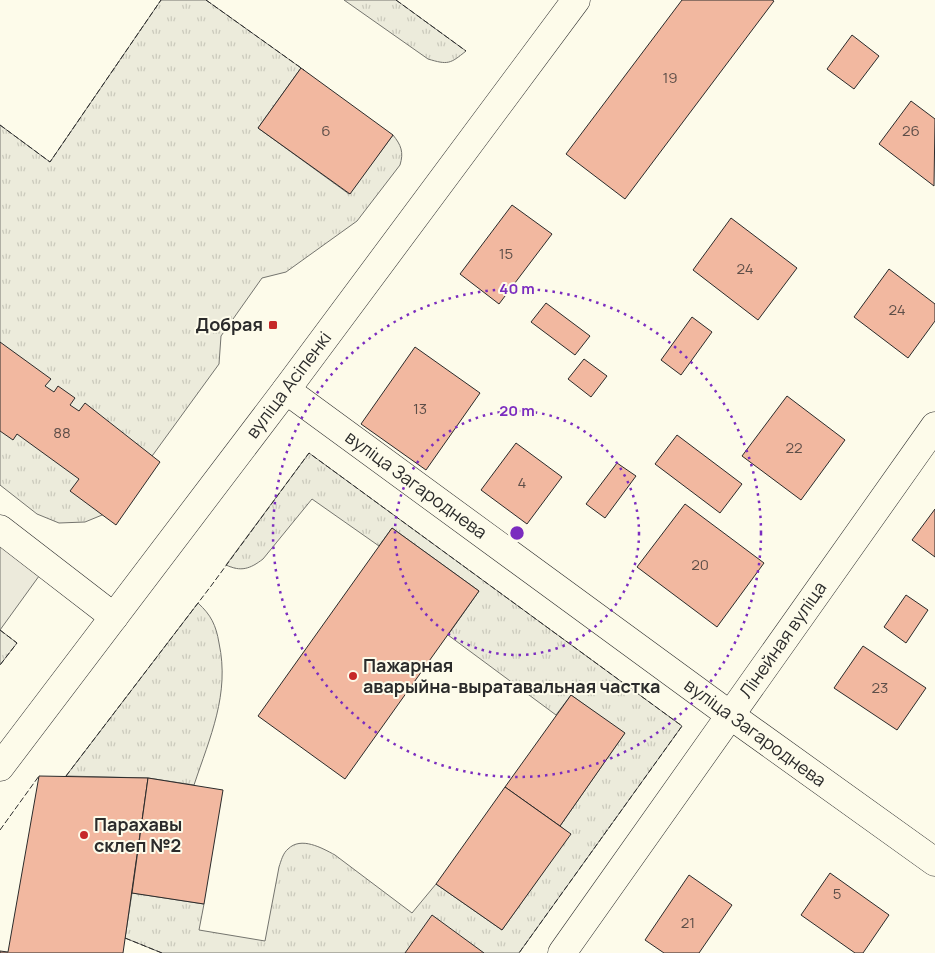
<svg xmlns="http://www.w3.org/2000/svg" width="935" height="953" font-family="Manrope,sans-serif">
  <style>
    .grass { fill: url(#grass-tufts); stroke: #74746e }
    .parking { fill: #eceadb; stroke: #74746e }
    .building { fill: #f2b8a0; stroke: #2b2b2b }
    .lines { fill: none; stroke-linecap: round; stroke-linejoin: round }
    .street-casing { stroke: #2b2b2b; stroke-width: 29 }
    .secondary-casing { stroke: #2b2b2b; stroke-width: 29 }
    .street { stroke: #fdfbea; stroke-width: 28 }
    .secondary { stroke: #fdfbea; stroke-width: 28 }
    .fence { stroke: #2b2b2b; stroke-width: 1; stroke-dasharray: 6 2.5; stroke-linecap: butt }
    .ring { fill: none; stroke: #7b2cbf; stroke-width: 2.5; stroke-dasharray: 2.5 5 }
    .poi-dot { fill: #c62828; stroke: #fdfbea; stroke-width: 2 }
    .labels { text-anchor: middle; stroke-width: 4; stroke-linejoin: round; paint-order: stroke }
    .number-label { font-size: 15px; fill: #5d4e48 }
    .poi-label { font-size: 18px; font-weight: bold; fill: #2b2b2b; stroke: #fdfbea; text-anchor: start }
    .street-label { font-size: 18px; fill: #2b2b2b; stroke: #fdfbea }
    .centre { fill: #7b2cbf; stroke: #fdfbea; stroke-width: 2.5 }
    .ring-label { font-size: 15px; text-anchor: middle; font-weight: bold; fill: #7b2cbf; stroke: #fdfbea; stroke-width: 4; stroke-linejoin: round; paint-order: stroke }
  </style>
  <defs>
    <pattern id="grass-tufts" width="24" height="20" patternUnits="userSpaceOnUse" patternTransform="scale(1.25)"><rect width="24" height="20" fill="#ecebdb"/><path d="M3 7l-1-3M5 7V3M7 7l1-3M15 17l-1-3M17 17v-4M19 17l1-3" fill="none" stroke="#cbcabc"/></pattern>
  </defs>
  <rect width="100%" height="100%" fill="#fdfbea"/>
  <!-- grass -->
  <g class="grass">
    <path d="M161 0H206L301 68 258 128 349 194 393 135C401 145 404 152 400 165L357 221 286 272 262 278 221 336 219 364 123 496 107 513 85 522 59 523 37 514 0 485V125L50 162Z"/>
    <path d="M344 0H396L466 51C450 64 448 65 428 59Z"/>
    <path d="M309 453 682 726 519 953H162L125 938 132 893 204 904 199 930 265 941 279 867C281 861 283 853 288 849 301 836 322 848 335 855L412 913 436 884 502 930 570 834 560 826 624 734 571 695 556 715 448 635 479 591 392 528 379 546 312 499 263 559C250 569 241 572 226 565Z"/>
    <path d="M198 603C211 615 216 625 219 643 230 694 210 737 194 785L148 778 66 776Z"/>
    <polygon points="0,630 17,643 0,665"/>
  </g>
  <!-- parking -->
  <polygon class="parking" points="0,529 47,565 0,630"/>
  <!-- building -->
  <g class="building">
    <polygon points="682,0 772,0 774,1 625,199 566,154"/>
    <polygon points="852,35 879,56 854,89 827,69"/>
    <polygon points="301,68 393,135 350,194 258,128"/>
    <polygon points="911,101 935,119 934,186 879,144"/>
    <polygon points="512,205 552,234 499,304 460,274"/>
    <polygon points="731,218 797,268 758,320 693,270"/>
    <polygon points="889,269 935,304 935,321 908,358 854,317"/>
    <polygon points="546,303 590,336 575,355 531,322"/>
    <polygon points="692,317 712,332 681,375 661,360"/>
    <polygon points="0,342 51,379 45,386 54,392 58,386 75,398 70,405 79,411 85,403 160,462 116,525 70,491 79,479 17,434 13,440 0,431"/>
    <polygon points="415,347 480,393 426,470 361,424"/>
    <polygon points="584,359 607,376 591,397 568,379"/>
    <polygon points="787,396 845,440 801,500 742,456"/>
    <polygon points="677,435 742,484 720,513 655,464"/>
    <polygon points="516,443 562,477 527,524 481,490"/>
    <polygon points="617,463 636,476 605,518 586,504"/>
    <polygon points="685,504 764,563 717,627 637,567"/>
    <polygon points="935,509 935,557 912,540"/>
    <polygon points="392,528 479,591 345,779 258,716"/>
    <polygon points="906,595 928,610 906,643 884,627"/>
    <polygon points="863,646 926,688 897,730 834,688"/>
    <polygon points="571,695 625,733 560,826 505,787"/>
    <polygon points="39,776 148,778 123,953 0,953 0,951 8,952"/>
    <polygon points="148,778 223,790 204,904 132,893"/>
    <polygon points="505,787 571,834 502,930 436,884"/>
    <polygon points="830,873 889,915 863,953 855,953 801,915"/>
    <polygon points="689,875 732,905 699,953 664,953 645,940"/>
    <polygon points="432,915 484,953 405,953"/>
  </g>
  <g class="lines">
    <!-- street casing -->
    <g class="street-casing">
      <g id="street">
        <polyline points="286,390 730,715 935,862"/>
        <polyline points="0,529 114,617"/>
        <polyline points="562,953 935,426"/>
      </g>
    </g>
    <!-- secondary casing -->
    <g class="secondary-casing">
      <polyline id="secondary" points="0,767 286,390 576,0"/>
    </g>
    <!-- street -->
    <use href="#street" class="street"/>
    <!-- secondary -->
    <use href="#secondary" class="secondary"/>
    <!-- fence -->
    <g class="fence">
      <polyline points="206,0 304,70"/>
      <polyline points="396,0 466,51"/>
      <polyline points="0,125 50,162 161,0"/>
      <polyline points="0,630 17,643 0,665"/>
      <polyline points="66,776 211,586 309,453 682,726 519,953"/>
      <polyline points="0,830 39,776"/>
      <polyline points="125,938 162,953"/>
    </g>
  </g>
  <!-- distance rings -->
  <g class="ring">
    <circle cx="517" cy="533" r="122"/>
    <circle cx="517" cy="533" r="244"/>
  </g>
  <!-- markers -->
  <g class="poi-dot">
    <rect x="268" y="320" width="10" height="10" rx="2.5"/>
    <circle cx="353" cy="676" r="5"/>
    <circle cx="84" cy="835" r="5"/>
  </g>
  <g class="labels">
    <!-- number labels -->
    <g class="number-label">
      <text x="670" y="83">19</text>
      <text x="326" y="136">6</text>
      <text x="911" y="136">26</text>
      <text x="506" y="259">15</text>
      <text x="745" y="274">24</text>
      <text x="897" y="315">24</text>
      <text x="420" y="414">13</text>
      <text x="62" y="438">88</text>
      <text x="794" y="453">22</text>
      <text x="522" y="488">4</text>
      <text x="700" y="570">20</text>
      <text x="880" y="693">23</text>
      <text x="837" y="899">5</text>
      <text x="688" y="928">21</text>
    </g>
    <!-- poi labels -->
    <g class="poi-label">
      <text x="263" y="331" text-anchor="end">Добрая</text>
      <text x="363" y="672">Пажарная<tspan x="363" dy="21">аварыйна-выратавальная частка</tspan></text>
      <text x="94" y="831">Парахавы<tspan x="94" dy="21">склеп №2</tspan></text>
    </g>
    <!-- street labels -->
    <g class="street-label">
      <text transform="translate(289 385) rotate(-53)" y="6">вуліца Асіпенкі</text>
      <text transform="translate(416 485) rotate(36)" y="6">вуліца Загароднева</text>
      <text transform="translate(783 640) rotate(-55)" y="6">Лінейная вуліца</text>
      <text transform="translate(755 733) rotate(36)" y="6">вуліца Загароднева</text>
    </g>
  </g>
  <circle cx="517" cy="533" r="8" class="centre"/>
  <g class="ring-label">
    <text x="517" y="294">40 m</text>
    <text x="517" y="416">20 m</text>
  </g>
</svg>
